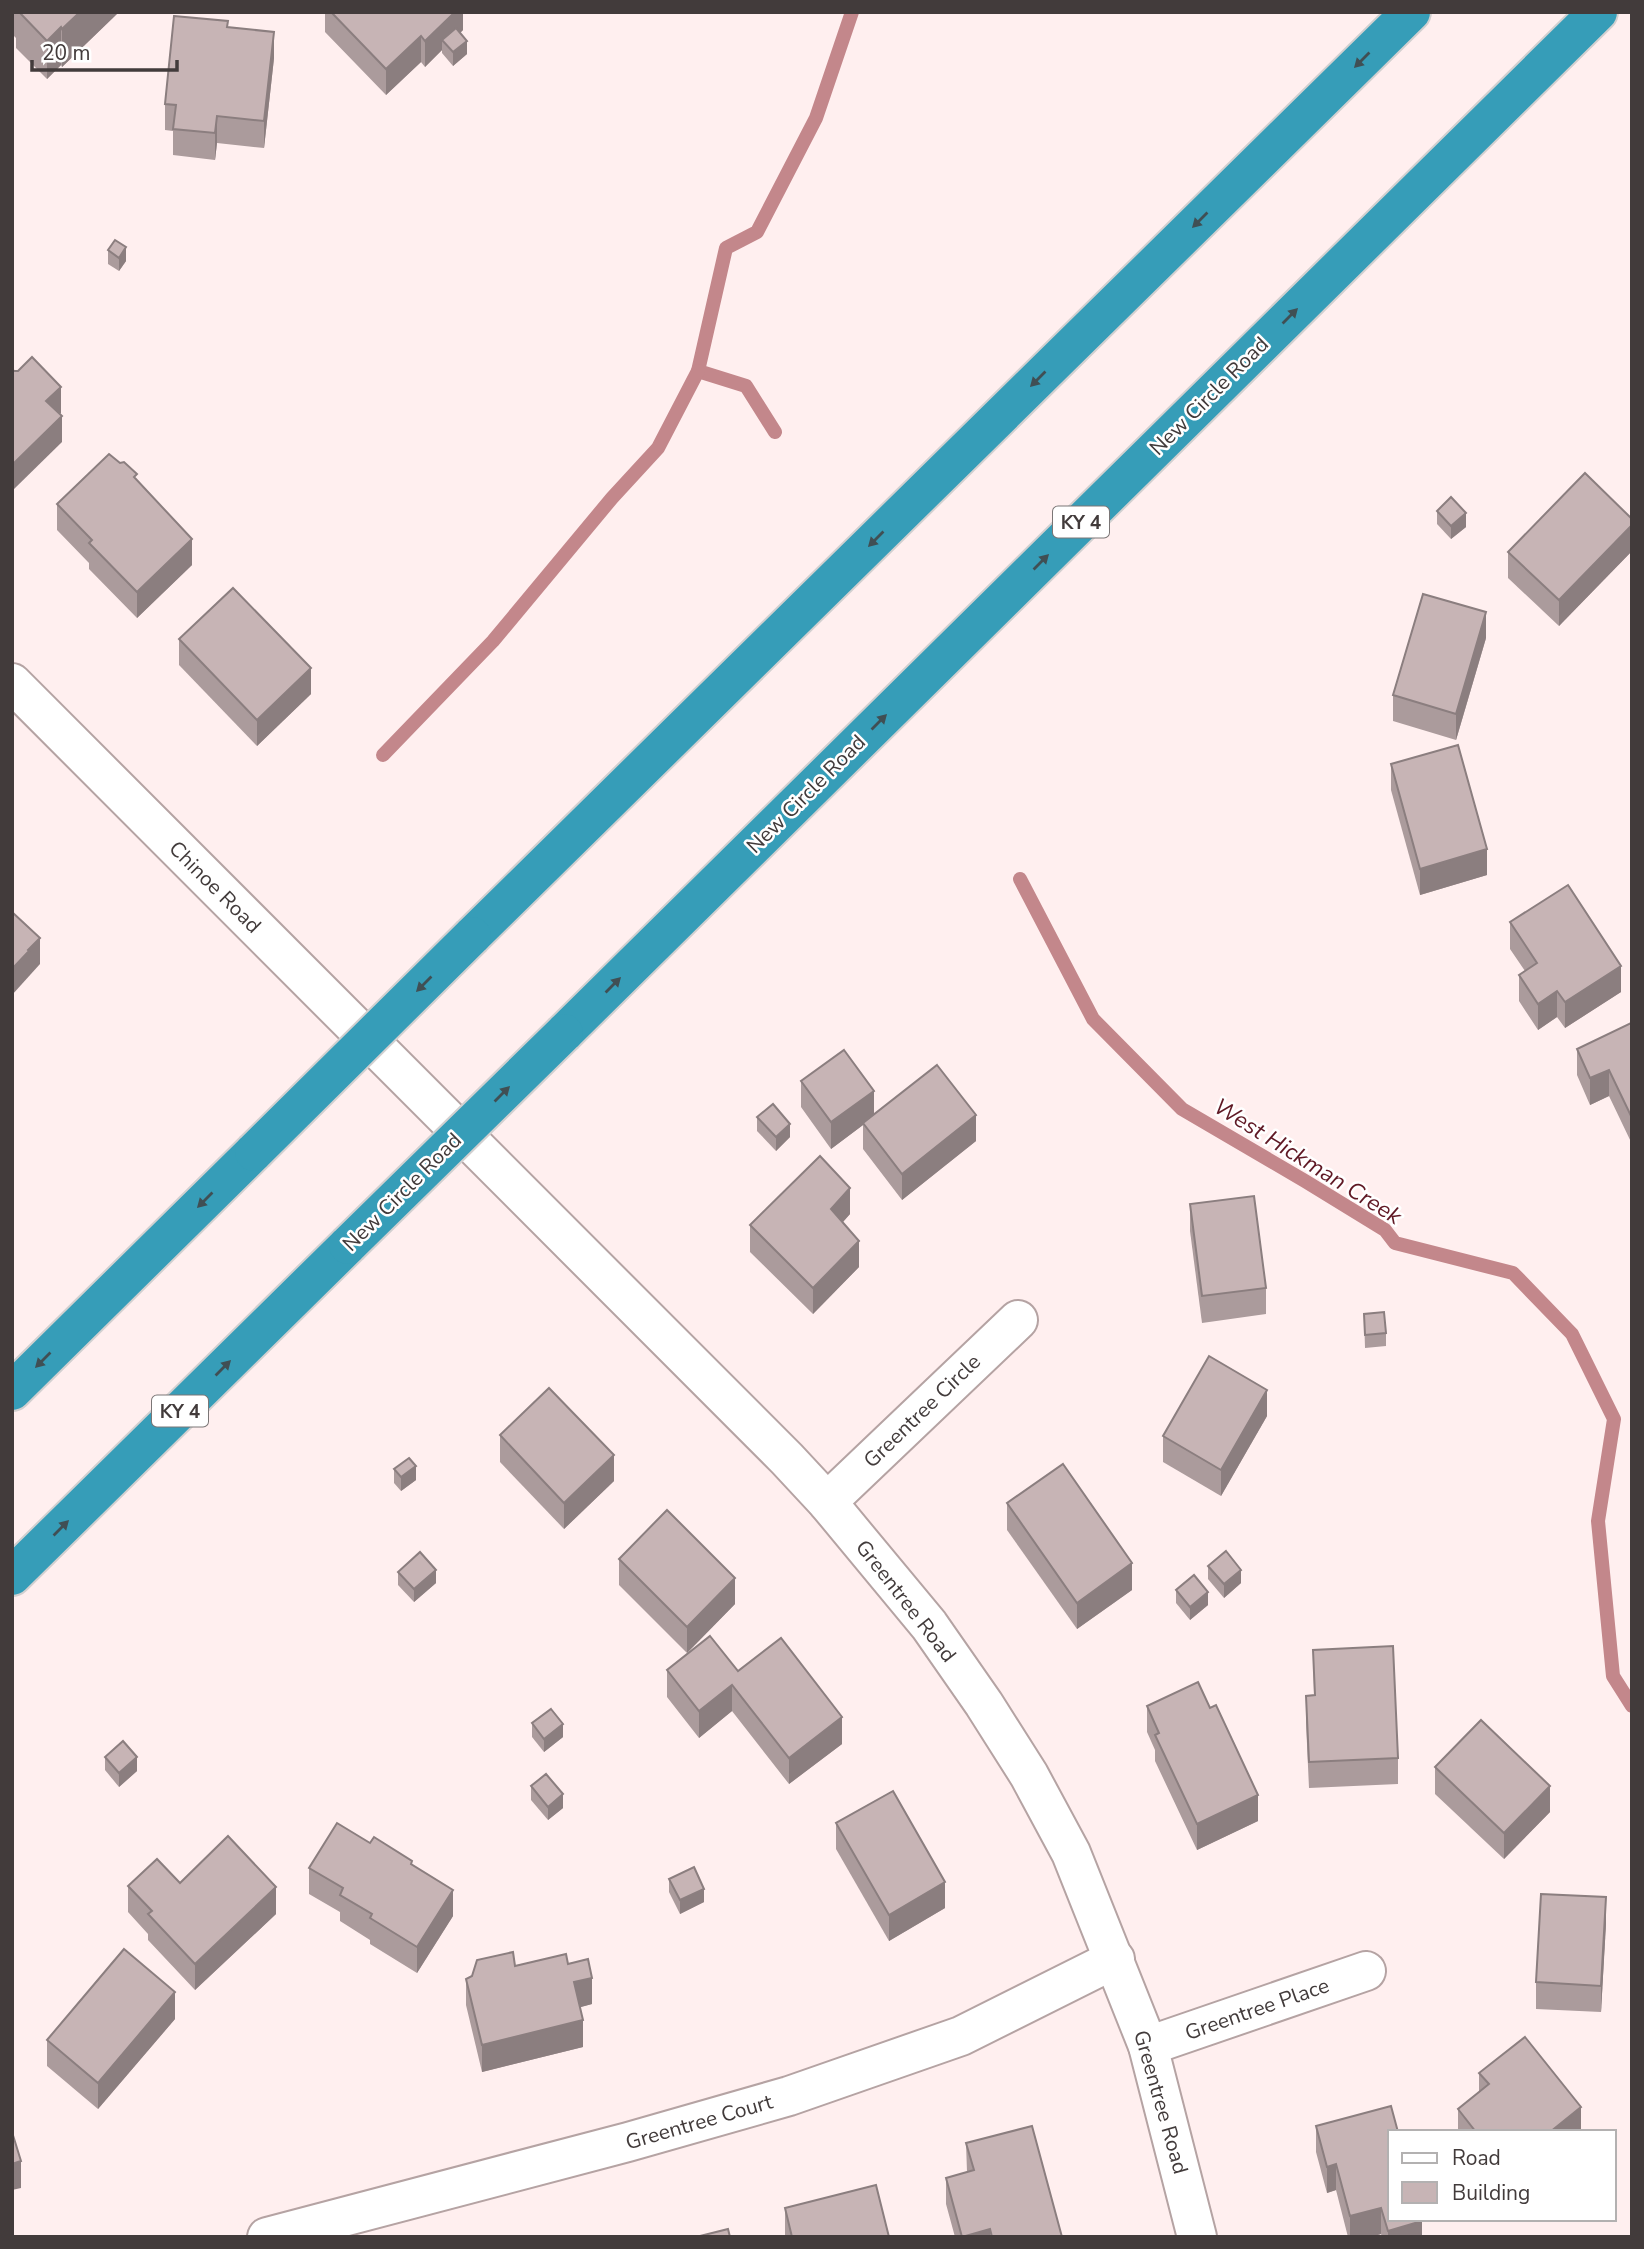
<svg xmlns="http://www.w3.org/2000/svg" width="1644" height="2249" font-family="'Nunito Sans',sans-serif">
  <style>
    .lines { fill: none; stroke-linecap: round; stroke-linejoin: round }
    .stream { stroke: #c3878b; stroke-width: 14 }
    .minor-casing { stroke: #b5a3a3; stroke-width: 42 }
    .tertiary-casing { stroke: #b5a3a3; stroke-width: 42 }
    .motorway-casing { stroke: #d2d0d0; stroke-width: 42 }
    .minor { stroke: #fff; stroke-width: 38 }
    .tertiary { stroke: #fff; stroke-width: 38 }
    .motorway { stroke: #369db8; stroke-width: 38 }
    .motorway-bridge-casing { stroke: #d2d0d0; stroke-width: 42; stroke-linecap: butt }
    .motorway-bridge { stroke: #369db8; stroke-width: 38 }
    .wall { fill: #ab9b9c }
    .shaded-wall { fill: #8b7e7f }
    .building { fill: #c7b4b5; stroke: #8b7e7f; stroke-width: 2 }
    .oneway { fill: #404f54 }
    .labels { text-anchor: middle; stroke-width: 5; stroke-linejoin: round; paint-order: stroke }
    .shield { fill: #fff; stroke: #7b7676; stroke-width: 2 }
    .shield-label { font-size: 19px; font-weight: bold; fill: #423b3b }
    .street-label { font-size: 21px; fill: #423b3b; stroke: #fff }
    .water-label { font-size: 23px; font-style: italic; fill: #5f1824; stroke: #fff }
  </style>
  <rect width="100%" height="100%" fill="#ffefef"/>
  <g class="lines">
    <!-- stream -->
    <g class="stream">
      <polyline points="775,432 746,386 698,371 726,248 757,232 816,118 852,12"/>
      <polyline points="383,755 493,641 612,498 658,448 698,371"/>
      <polyline points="1020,879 1093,1019 1182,1109 1305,1181 1385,1230 1395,1243 1513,1273 1572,1334 1614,1419 1598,1521 1613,1676 1632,1706"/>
    </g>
    <!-- minor casing -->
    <g class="minor-casing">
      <g id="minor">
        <polyline points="827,1502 1018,1320"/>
        <polyline points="1148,2046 1366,1971"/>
        <polyline points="267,2237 628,2142 789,2096 961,2036 1115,1959"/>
      </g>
    </g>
    <!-- tertiary casing -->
    <g class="tertiary-casing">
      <polyline id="tertiary" points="12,683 787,1459 827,1502 929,1625 984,1704 1029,1775 1071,1853 1148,2046 1197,2237"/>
    </g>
    <!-- motorway casing -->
    <g class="motorway-casing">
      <g id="motorway">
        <polyline points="472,936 1411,12"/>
        <polyline points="564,1033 1598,12"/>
        <polyline points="12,1391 254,1152"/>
        <polyline points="12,1576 348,1245"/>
      </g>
    </g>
    <!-- minor -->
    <use href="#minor" class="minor"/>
    <!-- tertiary -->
    <use href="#tertiary" class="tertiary"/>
    <!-- motorway -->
    <use href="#motorway" class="motorway"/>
    <!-- motorway-bridge casing -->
    <g class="motorway-bridge-casing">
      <g id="motorway-bridge">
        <polyline points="254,1152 472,936"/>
        <polyline points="348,1245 564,1033"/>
      </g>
    </g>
    <!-- motorway-bridge -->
    <use href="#motorway-bridge" class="motorway-bridge"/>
  </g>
  <!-- wall -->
  <g class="wall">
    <polygon points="12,12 119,12 62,67 61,65 47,79 16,48 16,38 12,34"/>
    <polygon points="325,12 463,12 463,30 460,33 467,54 453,66 442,53 442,50 425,67 421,62 386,95 325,32"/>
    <polygon points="228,27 274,58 264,148 217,143 215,160 173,155 173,131 165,130 165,104"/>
    <polygon points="108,250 126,261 119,271 108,264"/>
    <polygon points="137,480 192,565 137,618 89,569 89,563 57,530 57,504"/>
    <polygon points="1437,511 1466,527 1451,539 1437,524"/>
    <polygon points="1632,519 1632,551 1559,626 1508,578 1508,552"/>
    <polygon points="1486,638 1456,740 1393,721 1393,695"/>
    <polygon points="179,639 311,694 257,746 179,665"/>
    <polygon points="1391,764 1487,875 1420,895 1391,790"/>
    <polygon points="1510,922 1621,992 1565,1028 1557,1017 1538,1030 1519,1001 1519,975 1525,971 1510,949"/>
    <polygon points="1632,1025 1632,1144 1609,1096 1590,1105 1577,1075 1577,1049"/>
    <polygon points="801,1081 874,1114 976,1141 902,1200 863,1149 863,1125 831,1149 801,1107"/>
    <polygon points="757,1117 790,1137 776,1151 757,1131"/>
    <polygon points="1190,1204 1266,1288 1266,1314 1202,1323 1190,1231"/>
    <polygon points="850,1214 843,1222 859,1267 813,1314 750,1252 750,1225"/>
    <polygon points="1364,1314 1386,1333 1386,1346 1365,1348"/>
    <polygon points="1267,1416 1221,1496 1163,1462 1163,1436"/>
    <polygon points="500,1435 614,1481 564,1529 500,1462"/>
    <polygon points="394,1469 416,1480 401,1491 394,1483"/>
    <polygon points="1007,1503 1132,1590 1077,1629 1007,1530"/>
    <polygon points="619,1559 735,1604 687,1653 619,1585"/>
    <polygon points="1208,1566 1241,1583 1224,1598 1208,1579"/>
    <polygon points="398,1572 436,1583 414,1602 398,1585"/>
    <polygon points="1176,1590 1208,1605 1190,1620 1176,1603"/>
    <polygon points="1313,1650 1398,1758 1398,1784 1309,1788 1306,1722 1306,1696 1314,1695"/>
    <polygon points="667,1670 738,1671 842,1744 789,1784 732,1711 699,1738 667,1697"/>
    <polygon points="1147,1706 1258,1821 1197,1850 1155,1761 1155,1750 1147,1732"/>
    <polygon points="532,1723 563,1737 544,1752 532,1737"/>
    <polygon points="105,1757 137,1771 119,1787 105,1770"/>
    <polygon points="1435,1767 1550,1812 1504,1859 1435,1794"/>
    <polygon points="531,1786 563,1808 548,1820 531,1800"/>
    <polygon points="836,1823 945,1908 889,1941 836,1849"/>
    <polygon points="370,1843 412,1865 453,1916 417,1973 370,1944 370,1940 340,1921 340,1912 309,1894 309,1868"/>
    <polygon points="669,1879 704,1902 680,1914 669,1892"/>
    <polygon points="180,1883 276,1914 195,1990 148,1940 148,1934 128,1912 128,1886"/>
    <polygon points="1606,1923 1601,2012 1536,2009 1536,1982"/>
    <polygon points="568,1964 592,2004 580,2007 583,2047 482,2072 466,2005 466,1979 515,1966"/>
    <polygon points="175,2019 98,2109 47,2066 47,2040"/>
    <polygon points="1479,2073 1581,2132 1458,2132 1458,2109 1479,2092"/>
    <polygon points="1316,2126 1422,2237 1382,2237 1381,2234 1371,2237 1348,2237 1336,2190 1327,2193 1316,2152"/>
    <polygon points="966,2143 1062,2237 955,2237 946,2204 946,2178 967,2172"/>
    <polygon points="785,2208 889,2237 785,2237"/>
  </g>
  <!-- shaded-wall -->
  <g class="shaded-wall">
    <polygon points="80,12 119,12 62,67 62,29"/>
    <polygon points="455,12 463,12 463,30 447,46 442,40 442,50 425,67 425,41"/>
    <polygon points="61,27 61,65 47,79 47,41"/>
    <polygon points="274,32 274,58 264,148 264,121"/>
    <polygon points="421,36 421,62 386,95 386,69"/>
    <polygon points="467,41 467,54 453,66 453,52"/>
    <polygon points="217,116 217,143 215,160 215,133"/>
    <polygon points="126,247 126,261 119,271 119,258"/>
    <polygon points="61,387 61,413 46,427 46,401"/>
    <polygon points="62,416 62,442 12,491 12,465"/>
    <polygon points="1466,513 1466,527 1451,539 1451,526"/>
    <polygon points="1632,525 1632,551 1559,626 1559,600"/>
    <polygon points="192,539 192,565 137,618 137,592"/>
    <polygon points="1486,612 1486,638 1456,740 1456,714"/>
    <polygon points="311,668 311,694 257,746 257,720"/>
    <polygon points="1487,849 1487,875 1420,895 1420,869"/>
    <polygon points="40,938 40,964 12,995 12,969 28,950"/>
    <polygon points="1621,966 1621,992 1565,1028 1565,1002"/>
    <polygon points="1557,991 1557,1017 1538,1030 1538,1004"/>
    <polygon points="1609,1070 1609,1096 1590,1105 1590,1078"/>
    <polygon points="874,1091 874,1117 863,1123 863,1125 831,1149 831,1122"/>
    <polygon points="976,1115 976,1141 902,1200 902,1174"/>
    <polygon points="790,1124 790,1137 776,1151 776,1137"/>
    <polygon points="850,1188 850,1214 831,1235 831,1209"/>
    <polygon points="859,1241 859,1267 813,1314 813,1288"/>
    <polygon points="1267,1390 1267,1416 1221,1496 1221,1470"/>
    <polygon points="614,1455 614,1481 564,1529 564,1503"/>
    <polygon points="416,1466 416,1480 401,1491 401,1477"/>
    <polygon points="1132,1563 1132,1590 1077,1629 1077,1603"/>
    <polygon points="436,1570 436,1583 414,1602 414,1589"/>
    <polygon points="1241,1570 1241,1583 1224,1598 1224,1584"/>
    <polygon points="735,1578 735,1604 687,1653 687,1627"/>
    <polygon points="1208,1592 1208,1605 1190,1620 1190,1607"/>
    <polygon points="732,1685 732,1711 699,1738 699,1711"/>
    <polygon points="842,1717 842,1744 789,1784 789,1758"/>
    <polygon points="563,1724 563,1737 544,1752 544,1739"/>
    <polygon points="137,1757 137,1771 119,1787 119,1773"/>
    <polygon points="1550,1786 1550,1812 1504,1859 1504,1833"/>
    <polygon points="563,1794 563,1808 548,1820 548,1807"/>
    <polygon points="1258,1795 1258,1821 1197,1850 1197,1824"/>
    <polygon points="945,1882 945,1908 889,1941 889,1915"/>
    <polygon points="276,1887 276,1914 195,1990 195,1964"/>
    <polygon points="704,1889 704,1902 680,1914 680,1900"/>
    <polygon points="453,1890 453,1916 417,1973 417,1947"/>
    <polygon points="1606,1897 1606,1923 1601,2012 1601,1986"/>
    <polygon points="592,1978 592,2004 574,2009 574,1982"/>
    <polygon points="175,1992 175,2019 98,2109 98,2083"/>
    <polygon points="583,2020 583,2047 482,2072 482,2045"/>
    <polygon points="1581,2107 1581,2132 1550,2132"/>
    <polygon points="21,2161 21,2188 12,2190 12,2164"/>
    <polygon points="1336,2164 1336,2190 1327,2193 1327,2167"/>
    <polygon points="1381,2208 1381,2234 1371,2237 1350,2237 1350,2216"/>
    <polygon points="1422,2221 1422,2237 1388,2237 1388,2231"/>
    <polygon points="990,2229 990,2237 962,2237"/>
  </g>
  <!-- building -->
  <g class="building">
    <polygon points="19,12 80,12 62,29 61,27 47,41"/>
    <polygon points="331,12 455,12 425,41 421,36 386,69"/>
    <polygon points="174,16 228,21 227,27 274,32 264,121 217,116 215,133 173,129 176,105 165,104"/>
    <polygon points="456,28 467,41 453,52 442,40"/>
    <polygon points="115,240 126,247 119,258 108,250"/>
    <polygon points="32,357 61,387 46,401 62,416 12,465 12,369 14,371 18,371"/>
    <polygon points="109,454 120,463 124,462 137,474 134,477 192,539 137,592 89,543 92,540 57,504"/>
    <polygon points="1585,473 1632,519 1632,525 1559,600 1508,552"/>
    <polygon points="1451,497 1466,513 1451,526 1437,511"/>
    <polygon points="233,588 311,668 257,720 179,639"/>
    <polygon points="1423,594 1486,612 1456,714 1393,695"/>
    <polygon points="1458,745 1487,849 1420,869 1391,764"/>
    <polygon points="1568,885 1621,966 1565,1002 1557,991 1538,1004 1519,975 1537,963 1510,922"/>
    <polygon points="12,912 40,938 28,950 29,951 12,969"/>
    <polygon points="1631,1023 1632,1025 1632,1118 1609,1070 1590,1078 1577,1049"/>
    <polygon points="844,1050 874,1091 831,1122 801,1081"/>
    <polygon points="937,1065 976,1115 902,1174 863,1123"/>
    <polygon points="773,1104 790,1124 776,1137 757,1117"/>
    <polygon points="820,1156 850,1188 831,1209 859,1241 813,1288 750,1225"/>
    <polygon points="1254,1196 1266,1288 1202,1296 1190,1204"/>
    <polygon points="1384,1312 1386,1333 1365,1335 1364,1314"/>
    <polygon points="1209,1356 1267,1390 1221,1470 1163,1436"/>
    <polygon points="549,1388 614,1455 564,1503 500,1435"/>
    <polygon points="409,1458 416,1466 401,1477 394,1469"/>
    <polygon points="1063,1464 1132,1563 1077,1603 1007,1503"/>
    <polygon points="667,1510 735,1578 687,1627 619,1559"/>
    <polygon points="1226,1551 1241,1570 1224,1584 1208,1566"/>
    <polygon points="420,1552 436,1570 414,1589 398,1572"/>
    <polygon points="1194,1575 1208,1592 1190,1607 1176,1590"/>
    <polygon points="710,1636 738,1671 781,1638 842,1717 789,1758 732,1685 699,1711 667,1670"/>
    <polygon points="1393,1646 1398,1758 1309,1762 1306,1696 1315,1695 1313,1650"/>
    <polygon points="1198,1682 1210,1708 1216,1705 1258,1795 1197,1824 1155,1735 1159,1733 1147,1706"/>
    <polygon points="551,1709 563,1724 544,1739 532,1723"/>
    <polygon points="1481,1720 1550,1786 1504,1833 1435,1767"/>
    <polygon points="123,1741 137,1757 119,1773 105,1757"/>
    <polygon points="546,1774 563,1794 548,1807 531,1786"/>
    <polygon points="893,1791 945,1882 889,1915 836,1823"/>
    <polygon points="337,1823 370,1843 374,1837 412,1861 411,1864 453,1890 417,1947 370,1918 372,1914 340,1895 343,1888 309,1868"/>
    <polygon points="228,1836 276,1887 195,1964 148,1914 152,1911 128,1886 157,1859 180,1883"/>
    <polygon points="694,1867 704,1889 680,1900 669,1879"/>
    <polygon points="1541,1894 1606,1897 1601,1986 1536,1982"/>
    <polygon points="124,1949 175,1992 98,2083 47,2040"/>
    <polygon points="513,1952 515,1966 566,1954 568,1964 588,1959 592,1978 574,1982 583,2020 482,2045 466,1979 472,1976 477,1960"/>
    <polygon points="1525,2037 1581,2107 1550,2132 1476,2132 1458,2109 1489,2084 1479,2073"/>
    <polygon points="1391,2106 1398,2132 1390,2132 1390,2219 1421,2219 1422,2221 1388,2231 1381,2208 1350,2216 1336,2164 1327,2167 1316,2126"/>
    <polygon points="1032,2126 1062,2237 992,2237 990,2229 962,2237 946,2178 974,2170 966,2143"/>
    <polygon points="12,2132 21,2161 12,2164"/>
    <polygon points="876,2185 889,2237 792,2237 785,2208"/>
    <polygon points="728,2229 730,2237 696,2237"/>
  </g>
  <!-- one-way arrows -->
  <defs><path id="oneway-solid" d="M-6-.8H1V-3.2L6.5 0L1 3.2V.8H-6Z" transform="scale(1.75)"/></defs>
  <g class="oneway">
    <use href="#oneway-solid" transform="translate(1362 60) rotate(135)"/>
    <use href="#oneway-solid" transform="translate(1200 220) rotate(135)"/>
    <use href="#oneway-solid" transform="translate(1290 316) rotate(-45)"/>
    <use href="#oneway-solid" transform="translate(1038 379) rotate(135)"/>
    <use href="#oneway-solid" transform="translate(876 539) rotate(135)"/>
    <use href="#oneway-solid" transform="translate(1041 562) rotate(-45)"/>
    <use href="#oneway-solid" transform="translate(879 722) rotate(-45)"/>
    <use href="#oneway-solid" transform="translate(424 984) rotate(135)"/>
    <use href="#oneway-solid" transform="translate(613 985) rotate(-45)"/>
    <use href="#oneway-solid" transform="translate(502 1094) rotate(-45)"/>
    <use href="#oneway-solid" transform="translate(205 1200) rotate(135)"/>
    <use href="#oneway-solid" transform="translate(43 1360) rotate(135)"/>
    <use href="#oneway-solid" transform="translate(223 1368) rotate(-45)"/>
    <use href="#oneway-solid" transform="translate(61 1528) rotate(-45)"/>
  </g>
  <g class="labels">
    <!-- shield labels -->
    <g class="shield">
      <rect x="1053" y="506.5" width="56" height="31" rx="5"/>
      <rect x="152" y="1395.5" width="56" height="31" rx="5"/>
    </g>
    <g class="shield-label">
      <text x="1081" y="529">KY 4</text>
      <text x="180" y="1418">KY 4</text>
    </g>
    <!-- street labels -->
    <g class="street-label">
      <text transform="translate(1209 396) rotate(-45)" y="7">New Circle Road</text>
      <text transform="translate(806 794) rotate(-45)" y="7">New Circle Road</text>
      <text transform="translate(215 887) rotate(45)" y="7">Chinoe Road</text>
      <text transform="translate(402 1192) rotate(-45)" y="7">New Circle Road</text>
      <text transform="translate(922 1411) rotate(-44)" y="7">Greentree Circle</text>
      <text transform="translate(906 1601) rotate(52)" y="7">Greentree Road</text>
      <text transform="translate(1257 2009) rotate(-19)" y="7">Greentree Place</text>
      <text transform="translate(1161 2102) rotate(74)" y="7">Greentree Road</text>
      <text transform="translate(699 2122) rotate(-16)" y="7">Greentree Court</text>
    </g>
    <!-- water labels -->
    <g class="water-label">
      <text transform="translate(1308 1161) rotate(32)" y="8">West Hickman Creek</text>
    </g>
  </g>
  <!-- border -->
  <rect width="1644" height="2249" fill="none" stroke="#423b3b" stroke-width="28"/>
  <!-- legend -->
  <rect x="1388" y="2130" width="228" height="91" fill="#ffffff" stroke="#b3b1b1" stroke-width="2"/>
  <rect x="1402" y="2153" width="35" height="10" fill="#ffffff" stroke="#b3b1b1" stroke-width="2"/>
  <text x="1452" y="2165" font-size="21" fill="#423b3b">Road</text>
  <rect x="1402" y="2182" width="35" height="21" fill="#c7b4b5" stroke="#b3b1b1" stroke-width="2"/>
  <text x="1452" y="2200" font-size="21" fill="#423b3b">Building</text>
  <!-- scale -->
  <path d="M32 60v10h145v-10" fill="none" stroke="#423b3b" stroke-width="3.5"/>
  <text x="42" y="60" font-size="21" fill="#423b3b" stroke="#ffffff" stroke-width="5" paint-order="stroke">20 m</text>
</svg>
